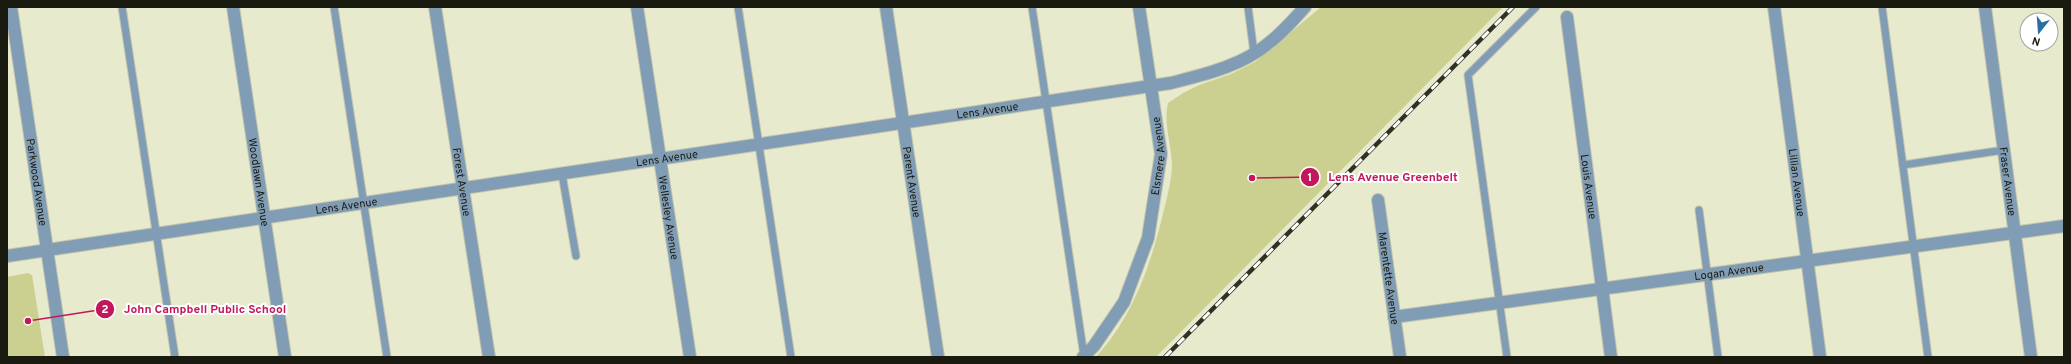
<svg xmlns="http://www.w3.org/2000/svg" width="2071" height="364" font-family="Overpass,sans-serif">
  <style>
    .green { fill: #cbd091 }
    .lines { fill: none; stroke-linecap: round; stroke-linejoin: round }
    .lane-casing { stroke: #c3c5ac; stroke-width: 9 }
    .street-casing { stroke: #c3c5ac; stroke-width: 14 }
    .lane { stroke: #819db6; stroke-width: 7 }
    .street { stroke: #819db6; stroke-width: 12 }
    .rail-casing { stroke: #303125; stroke-width: 4.5 }
    .rail { stroke: #fff; stroke-width: 3; stroke-dasharray: 9; stroke-linecap: butt }
    .labels { text-anchor: middle; stroke-width: 4; stroke-linejoin: round; paint-order: stroke }
    .street-label { font-size: 11px; fill: #191a10; stroke: #fff }
    .leader { fill: none; stroke: #c2185b; stroke-width: 1.5 }
    .callout-dot { fill: #c2185b; stroke: #fff; stroke-width: 1.5 }
    .mark-label { font-size: 12px; text-anchor: middle; font-weight: bold; fill: #fff }
    .callout-label { font-size: 12px; text-anchor: middle; font-weight: bold; fill: #c2185b; stroke: #fff; stroke-width: 4; stroke-linejoin: round; paint-order: stroke }
  </style>
  <rect width="100%" height="100%" fill="#e8eace"/>
  <!-- green -->
  <g class="green">
    <path d="M1321 7H1503L1156 357H1096C1132 317 1149 270 1162 218 1166 201 1171 184 1172 167 1172 145 1163 124 1168 103L1183 93 1199 85 1231 74 1255 62Z"/>
    <polygon points="28,273 32,275 45,357 7,357 7,277"/>
  </g>
  <g class="lines">
    <!-- lane casing -->
    <g class="lane-casing">
      <g id="lane">
        <polyline points="122,7 175,357"/>
        <polyline points="334,7 387,357"/>
        <polyline points="738,7 791,357"/>
        <polyline points="1032,7 1084,356"/>
        <polyline points="1248,7 1254,53"/>
        <polyline points="1882,7 1928,357"/>
        <polyline points="1903,165 2004,150"/>
        <polyline points="562,174 576,256"/>
        <polyline points="1699,210 1718,357"/>
        <polyline points="1507,357 1468,75 1536,7"/>
      </g>
    </g>
    <!-- street casing -->
    <g class="street-casing">
      <g id="street">
        <path id="s1" d="M11 7 63 357"/>
        <path id="s2" d="M233 7 285 357"/>
        <path id="s3" d="M435 7 489 357"/>
        <path id="s4" d="M637 7 690 357"/>
        <path id="s5" d="M886 7 938 357"/>
        <path id="s6" d="M1774 7 1820 357"/>
        <path id="s7" d="M1985 7 2031 357"/>
        <path id="s8" d="M1567 17 1611 357"/>
        <path id="s9" d="M1378 200 1400 357"/>
        <path id="s10" d="M7 256 1171 83C1206 74 1242 66 1270 42 1283 32 1294 19 1305 7"/>
        <path id="s11" d="M1394 317 2064 226"/>
        <path id="s12" d="M1083 357 1094 346 1124 302 1148 238 1161 154 1139 7"/>
      </g>
    </g>
    <!-- lane -->
    <use href="#lane" class="lane"/>
    <!-- street -->
    <use href="#street" class="street"/>
    <!-- rail casing -->
    <g class="rail-casing">
      <polyline id="rail" points="1165,357 1513,7"/>
    </g>
    <!-- rail -->
    <use href="#rail" class="rail"/>
  </g>
  <g class="labels">
    <!-- street labels -->
    <g class="street-label">
      <text dy="4" stroke="none"><textPath href="#s10" startOffset="991">Lens Avenue</textPath></text>
      <text dy="4" stroke="none"><textPath href="#s12" startOffset="220">Elsmere Avenue</textPath></text>
      <text dy="4" stroke="none"><textPath href="#s10" startOffset="667">Lens Avenue</textPath></text>
      <text dy="4" stroke="none"><textPath href="#s1" startOffset="177">Parkwood Avenue</textPath></text>
      <text dy="4" stroke="none"><textPath href="#s2" startOffset="177">Woodlawn Avenue</textPath></text>
      <text dy="4" stroke="none"><textPath href="#s3" startOffset="177">Forest Avenue</textPath></text>
      <text dy="4" stroke="none"><textPath href="#s5" startOffset="177">Parent Avenue</textPath></text>
      <text dy="4" stroke="none"><textPath href="#s6" startOffset="177">Lillian Avenue</textPath></text>
      <text dy="4" stroke="none"><textPath href="#s7" startOffset="176">Fraser Avenue</textPath></text>
      <text dy="4" stroke="none"><textPath href="#s8" startOffset="171">Louis Avenue</textPath></text>
      <text dy="4" stroke="none"><textPath href="#s10" startOffset="343">Lens Avenue</textPath></text>
      <text dy="4" stroke="none"><textPath href="#s4" startOffset="213">Wellesley Avenue</textPath></text>
      <text dy="4" stroke="none"><textPath href="#s11" startOffset="338">Logan Avenue</textPath></text>
      <text dy="4" stroke="none"><textPath href="#s9" startOffset="79">Marentette Avenue</textPath></text>
    </g>
  </g>
  <!-- callouts -->
  <path class="leader" d="M1252 178L1310 177M28 321L105 309"/>
  <g class="callout-dot">
    <circle cx="1252" cy="178" r="4"/>
    <circle cx="28" cy="321" r="4"/>
    <circle cx="1310" cy="177" r="10"/>
    <circle cx="105" cy="309" r="10"/>
  </g>
  <g class="mark-label">
    <text x="1310" y="181">1</text>
    <text x="105" y="313">2</text>
  </g>
  <g class="callout-label">
    <text x="1393" y="181">Lens Avenue Greenbelt</text>
    <text x="205" y="313">John Campbell Public School</text>
  </g>
  <!-- border -->
  <rect width="2071" height="364" fill="none" stroke="#191a10" stroke-width="16"/>
  <!-- north arrow -->
  <g transform="translate(2039 32) rotate(197)"><circle r="19" fill="#ffffff" stroke="#a3a39f"/>
  <path d="M0-3L7 15L0 10L-7 15Z" fill="#276fa3"/>
  <text y="-6" font-size="11" font-weight="bold" text-anchor="middle" fill="#191a10">N</text>
  </g>
</svg>
